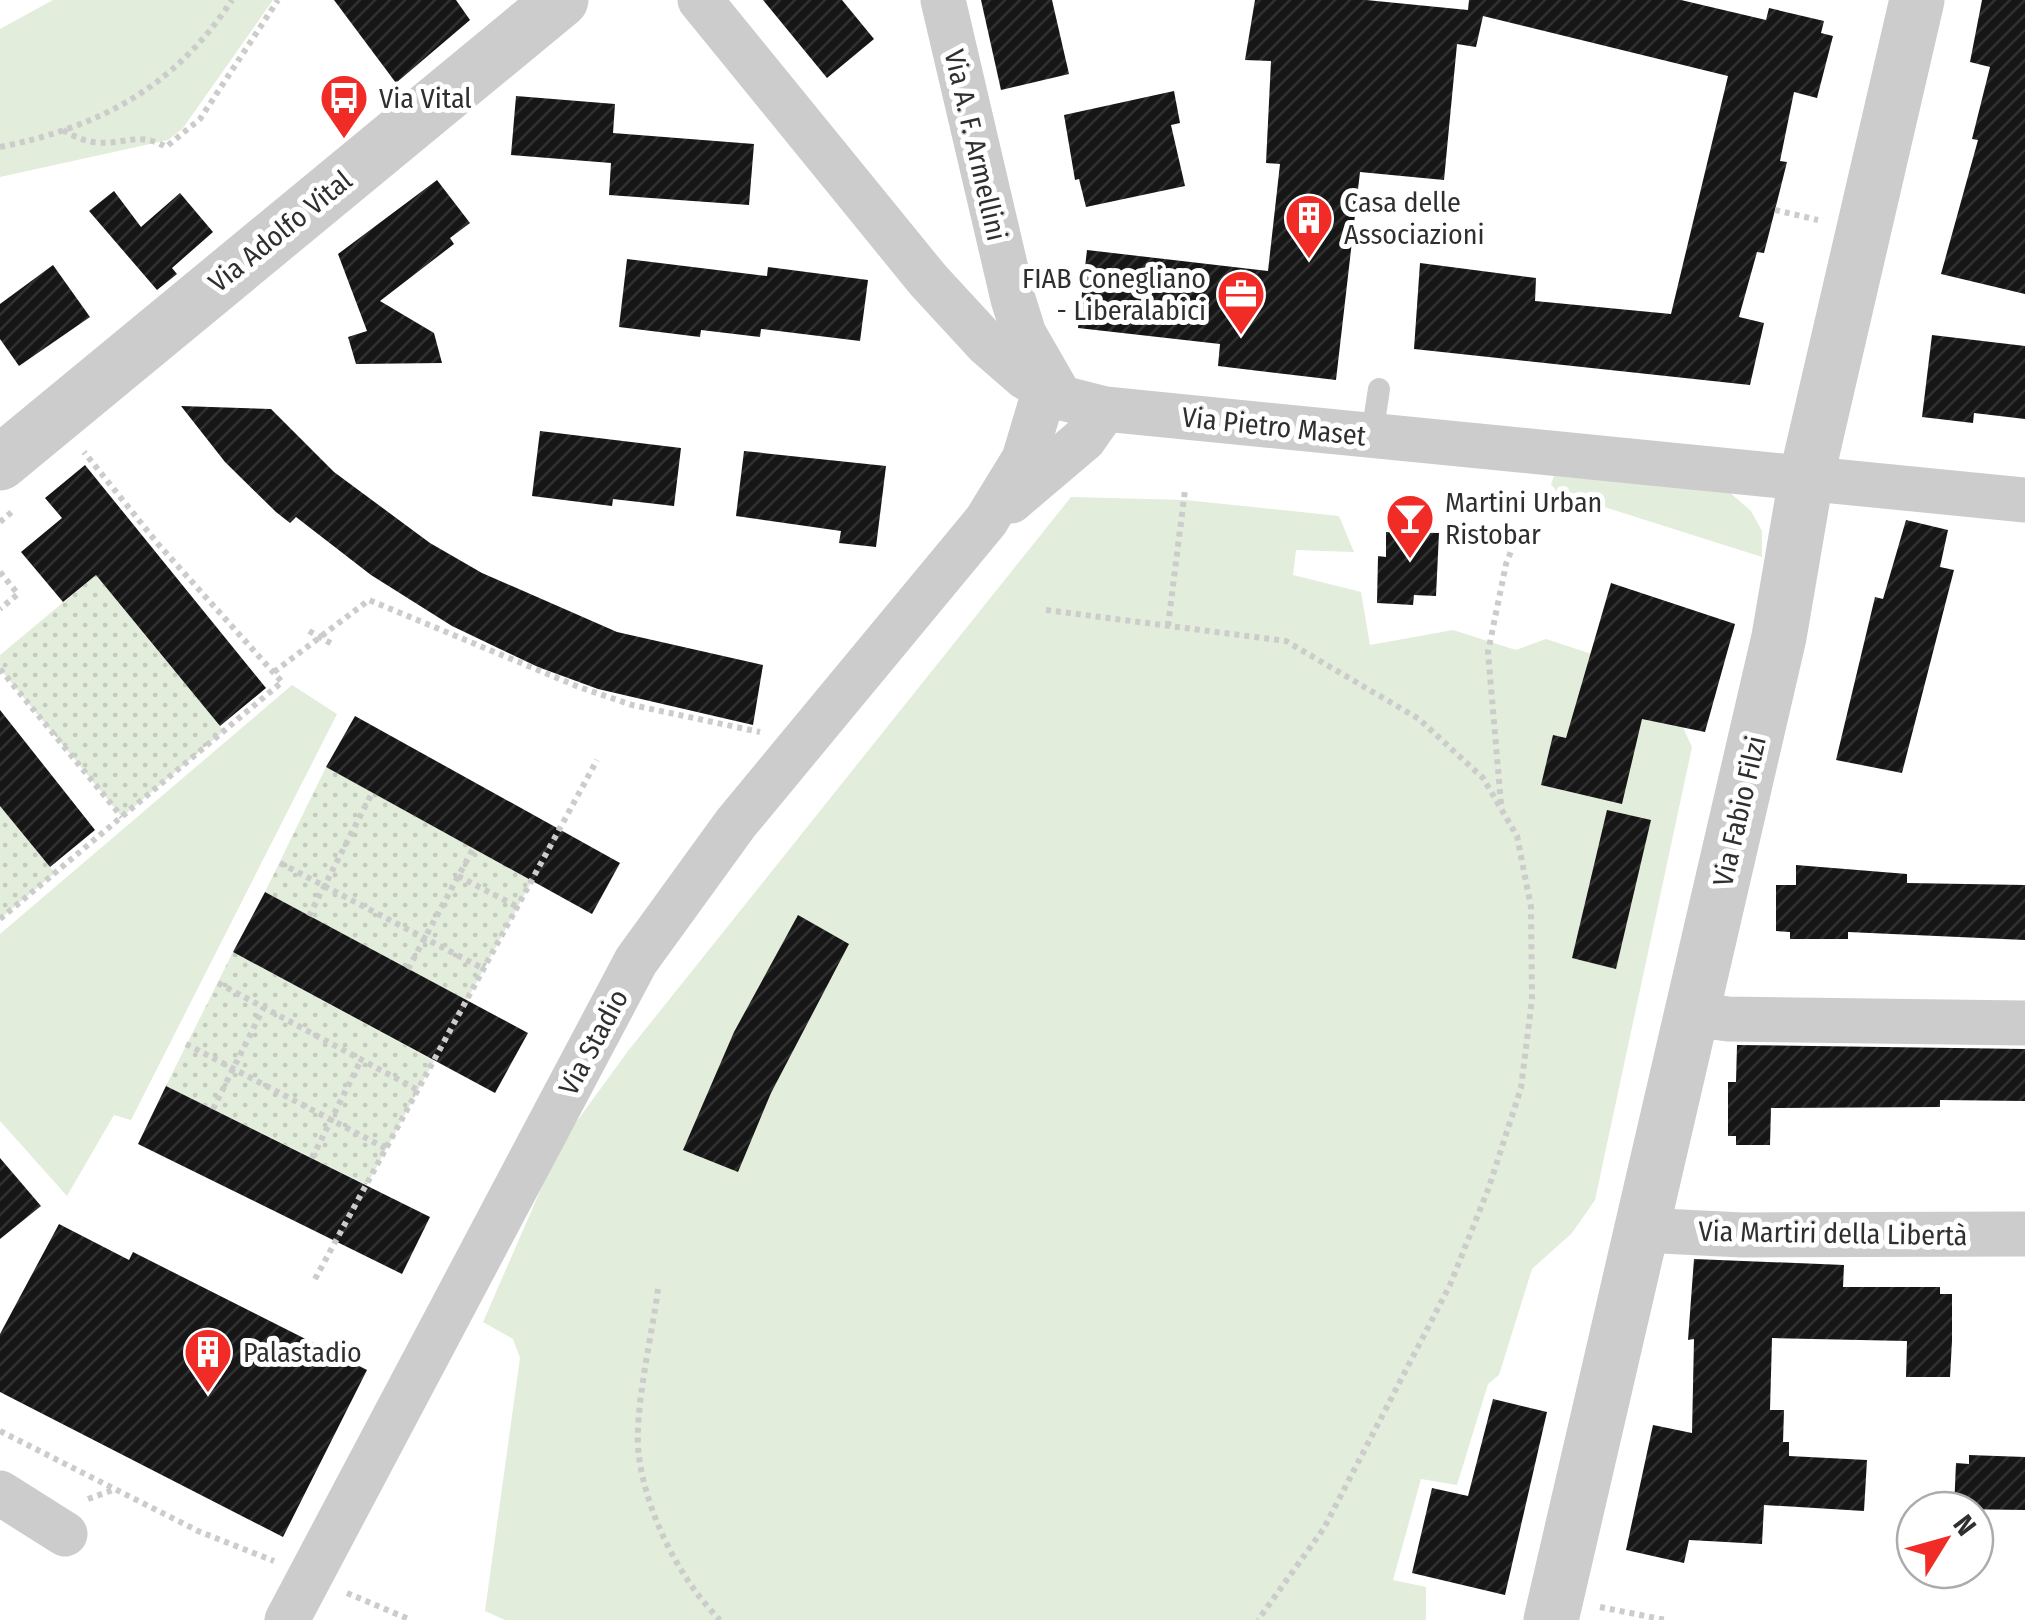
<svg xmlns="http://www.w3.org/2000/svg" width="2025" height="1620" font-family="'Fira Sans Condensed',sans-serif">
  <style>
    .grass { fill: #e3eddb }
    .garden { fill: url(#garden-dots) }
    .building { fill: url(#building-hatch) }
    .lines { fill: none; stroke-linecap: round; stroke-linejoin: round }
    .path { stroke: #ccc; stroke-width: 6; stroke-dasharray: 5 5; stroke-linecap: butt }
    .service { stroke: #ccc; stroke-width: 22 }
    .minor { stroke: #ccc; stroke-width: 45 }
    .tertiary { stroke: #ccc; stroke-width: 55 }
    .labels { text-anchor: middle; stroke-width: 10; stroke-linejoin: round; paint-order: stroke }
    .poi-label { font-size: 28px; fill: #2f2f2f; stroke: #fff; text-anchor: start }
    .street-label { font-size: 28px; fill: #2f2f2f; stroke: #fff }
  </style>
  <defs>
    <pattern id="garden-dots" width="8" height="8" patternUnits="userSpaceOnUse" patternTransform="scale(2.5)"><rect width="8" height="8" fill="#e3eddb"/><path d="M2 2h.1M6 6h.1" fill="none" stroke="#c3ccbc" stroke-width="1.8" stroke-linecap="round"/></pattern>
    <pattern id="building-hatch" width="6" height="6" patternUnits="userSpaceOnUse" patternTransform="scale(2.5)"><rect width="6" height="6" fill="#161616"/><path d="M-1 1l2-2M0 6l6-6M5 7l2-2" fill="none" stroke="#303030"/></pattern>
  </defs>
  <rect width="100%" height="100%" fill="#fff"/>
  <!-- grass -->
  <g class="grass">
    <polygon points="53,0 273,0 183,128 168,140 0,177 0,29"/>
    <polygon points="1554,476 1728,491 1751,511 1762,531 1762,557 1557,492 1551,484"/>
    <polygon points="1071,497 1185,500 1339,516 1354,552 1296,550 1293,575 1361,592 1370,645 1453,630 1516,650 1546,639 1659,676 1692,747 1595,1200 1572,1233 1532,1269 1499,1375 1488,1384 1457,1485 1421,1479 1393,1580 1426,1587 1426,1620 505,1620 485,1611 520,1358 513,1339 483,1322 561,1143 628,1051"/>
    <polygon points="292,685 337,714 131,1120 114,1115 67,1196 0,1121 0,934"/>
  </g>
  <!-- garden -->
  <g class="garden">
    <polygon points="96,575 224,731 122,817 0,669 0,655"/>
    <polygon points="326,767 532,881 467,1000 265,892"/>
    <polygon points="0,806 55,873 0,919"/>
    <polygon points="233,952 434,1061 367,1185 166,1086"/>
  </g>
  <!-- building -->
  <g class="building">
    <polygon points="334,0 456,0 470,20 396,83"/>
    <polygon points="763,0 842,0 874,39 827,78"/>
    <polygon points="981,0 1052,0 1069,74 1001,90"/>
    <polygon points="1255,0 1366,0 1468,10 1469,0 1681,0 1766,20 1769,8 1824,21 1821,33 1833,36 1817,98 1794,92 1780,161 1787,162 1775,210 1764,253 1757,252 1739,317 1764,323 1750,385 1414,349 1420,263 1536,278 1535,301 1671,314 1728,76 1483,16 1476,47 1457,44 1444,180 1360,172 1336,380 1218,366 1220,344 1078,328 1087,250 1268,271 1280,164 1266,163 1271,61 1245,60"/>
    <polygon points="1982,0 2025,0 2025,294 1941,274 1978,140 1972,139 1990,67 1970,62"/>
    <polygon points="1174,91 1180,123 1171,125 1185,186 1086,207 1079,179 1075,180 1064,115"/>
    <polygon points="516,96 615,104 613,133 754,144 749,205 609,195 611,163 511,155"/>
    <polygon points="437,180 470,223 450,238 454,244 380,301 434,333 442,363 356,364 348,337 367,331 338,254"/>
    <polygon points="114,191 141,227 180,193 213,232 172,268 177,274 157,290 89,211"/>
    <polygon points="627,259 767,276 768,267 868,280 860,341 761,329 760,337 701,330 700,337 619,327"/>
    <polygon points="53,265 90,317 19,366 0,339 0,304"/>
    <polygon points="1932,335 2025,346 2025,419 1974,413 1973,423 1922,417"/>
    <polygon points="181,406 271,409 334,472 430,543 482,573 617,632 763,665 753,725 598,689 538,667 452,626 371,575 296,517 290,523 276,512 225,462"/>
    <polygon points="540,431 681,448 674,506 613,499 612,506 532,496"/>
    <polygon points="744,451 886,466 876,547 839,543 841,531 736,516"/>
    <polygon points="85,465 266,688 220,726 96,575 63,602 21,552 62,518 45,498"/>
    <polygon points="1906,520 1948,530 1940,567 1954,570 1902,773 1836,760 1875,597 1883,599"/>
    <polygon points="1386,532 1439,533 1436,596 1414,595 1413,605 1377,603 1378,556 1386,557"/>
    <polygon points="1611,583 1735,624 1705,732 1642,719 1622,804 1541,785 1553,735 1566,738"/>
    <polygon points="0,710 95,830 50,867 0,806"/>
    <polygon points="355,716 620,863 592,914 326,767"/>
    <polygon points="1607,810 1651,820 1616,969 1572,958"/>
    <polygon points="1796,865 1907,874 1907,883 2025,885 2025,940 1848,932 1848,939 1790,939 1790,932 1776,931 1776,885 1796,885"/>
    <polygon points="265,892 528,1033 495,1093 233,952"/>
    <polygon points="798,915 849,944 771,1093 738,1172 683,1150 734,1032"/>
    <polygon points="1737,1045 2025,1049 2025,1101 1940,1100 1940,1107 1771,1108 1770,1145 1736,1145 1736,1136 1728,1136 1728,1082 1736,1082"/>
    <polygon points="166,1086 430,1217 402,1274 138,1144"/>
    <polygon points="0,1158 41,1206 0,1239"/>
    <polygon points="59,1224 129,1260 133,1252 367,1370 283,1537 0,1392 0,1334"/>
    <polygon points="1694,1259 1844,1265 1843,1287 1940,1287 1940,1294 1952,1294 1952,1341 1950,1377 1906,1377 1907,1341 1772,1338 1770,1410 1784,1410 1783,1442 1789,1442 1789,1456 1867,1460 1864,1511 1764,1505 1762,1544 1689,1540 1684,1563 1626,1550 1653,1425 1692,1433 1694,1339 1688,1340"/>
    <polygon points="1493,1399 1547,1412 1505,1595 1412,1573 1432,1488 1468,1496"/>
    <polygon points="1969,1455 2025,1457 2025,1510 1954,1509 1956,1463 1969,1464"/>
  </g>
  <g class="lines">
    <!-- path -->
    <g class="path">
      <path d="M63 130C112 160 129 125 166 147L200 119 278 0"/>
      <path d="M0 147C100 127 175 87 232 0"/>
      <polyline points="1775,210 1818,220"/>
      <polyline points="0,522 14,510"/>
      <polyline points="0,572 18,594 0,609"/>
      <polyline points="1046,610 1286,641 1419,719 1483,778 1517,836 1531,907 1532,999 1521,1088 1489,1187 1450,1285 1324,1528 1258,1620"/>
      <polyline points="1168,626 1185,490"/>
      <polyline points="309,631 334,645"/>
      <polyline points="0,669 122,817"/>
      <polyline points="274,672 369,600 579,687 632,705 760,732"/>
      <polyline points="1501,804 1488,652 1506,564 1517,536"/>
      <polyline points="280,863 484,969"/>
      <polyline points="458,876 518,907"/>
      <polyline points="309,916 372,793"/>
      <polyline points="0,919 282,682 158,544 84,452"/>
      <polyline points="408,969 473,849"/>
      <polyline points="218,983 418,1090"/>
      <polyline points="186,1044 387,1149"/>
      <polyline points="213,1109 264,1007"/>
      <polyline points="312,1158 361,1060"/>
      <polyline points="315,1279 597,760"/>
      <path d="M658 1289C652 1336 633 1413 639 1457 647 1515 680 1580 720 1620"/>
      <polyline points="0,1431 198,1531 274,1561"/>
      <polyline points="88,1499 113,1490"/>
      <polyline points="347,1593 411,1620"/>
      <polyline points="1600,1607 1666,1620"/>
    </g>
    <!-- service -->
    <polyline class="service" points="1372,435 1379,389"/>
    <!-- minor -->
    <g class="minor">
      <polyline points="700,0 928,280 987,344 1025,377 1062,398 1105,409 2025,500"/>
      <polyline points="943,0 1013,299 1024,334 1055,388"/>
      <polyline points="1011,501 1084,439 1105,409"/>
      <polyline points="1692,1014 1728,1019 2025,1023"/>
      <polyline points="1641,1230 1742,1235 2025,1234"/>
      <polyline points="0,1493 65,1534"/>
      <polyline points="287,1620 636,961 736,823 986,521 1024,459 1045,389"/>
    </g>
    <!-- tertiary -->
    <g class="tertiary">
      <polyline points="0,463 561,0"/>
      <polyline points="1551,1620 1779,637 1806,479 1917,0"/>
    </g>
  </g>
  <!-- icons -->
  <defs>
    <g id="bus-pin" transform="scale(2.5)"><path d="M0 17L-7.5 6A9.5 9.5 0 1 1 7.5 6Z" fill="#f12b26" stroke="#fff"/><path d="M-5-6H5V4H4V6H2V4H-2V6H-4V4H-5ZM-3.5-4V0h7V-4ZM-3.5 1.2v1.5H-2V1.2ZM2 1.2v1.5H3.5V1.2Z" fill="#fff"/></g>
    <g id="building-pin" transform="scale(2.5)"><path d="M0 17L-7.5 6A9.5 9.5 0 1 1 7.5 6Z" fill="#f12b26" stroke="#fff"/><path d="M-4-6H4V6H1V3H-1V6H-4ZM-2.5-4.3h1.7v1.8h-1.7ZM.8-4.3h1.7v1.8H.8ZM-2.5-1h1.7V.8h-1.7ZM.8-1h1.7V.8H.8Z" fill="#fff"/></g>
    <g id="office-pin" transform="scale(2.5)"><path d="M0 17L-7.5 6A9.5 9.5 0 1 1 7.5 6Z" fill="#f12b26" stroke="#fff"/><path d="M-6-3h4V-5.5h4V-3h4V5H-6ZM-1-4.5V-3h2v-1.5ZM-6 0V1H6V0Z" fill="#fff"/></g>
    <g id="bar-pin" transform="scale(2.5)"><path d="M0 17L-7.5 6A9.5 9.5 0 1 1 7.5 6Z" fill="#f12b26" stroke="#fff"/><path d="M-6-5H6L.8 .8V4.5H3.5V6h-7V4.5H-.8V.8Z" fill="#fff"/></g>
  </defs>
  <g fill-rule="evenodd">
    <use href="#bus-pin" x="344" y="98"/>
    <use href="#building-pin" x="1309" y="218"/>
    <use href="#office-pin" x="1241" y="294"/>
    <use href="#bar-pin" x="1410" y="518"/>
    <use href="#building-pin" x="208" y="1352"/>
  </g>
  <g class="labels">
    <!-- poi labels -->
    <g class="poi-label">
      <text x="379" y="108">Via Vital</text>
      <text x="1344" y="212">Casa delle<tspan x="1344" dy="32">Associazioni</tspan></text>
      <text x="1206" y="288" text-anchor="end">FIAB Conegliano<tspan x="1206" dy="32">- Liberalabici</tspan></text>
      <text x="1445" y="512">Martini Urban<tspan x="1445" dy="32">Ristobar</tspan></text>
      <text x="243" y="1362">Palastadio</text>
    </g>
    <!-- street labels -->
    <g class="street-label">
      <text transform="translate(976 145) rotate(77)" y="10">Via A. F. Armellini</text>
      <text transform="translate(280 231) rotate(-39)" y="10">Via Adolfo Vital</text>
      <text transform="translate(1274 426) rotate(6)" y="10">Via Pietro Maset</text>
      <text transform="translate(1739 811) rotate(-77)" y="10">Via Fabio Filzi</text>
      <text transform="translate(593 1042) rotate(-62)" y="10">Via Stadio</text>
      <text transform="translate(1833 1233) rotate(1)" y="10">Via Martiri della Libertà</text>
    </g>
  </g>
  <!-- north arrow -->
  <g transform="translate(1945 1540) rotate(53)"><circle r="48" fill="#ffffff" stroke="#acacac" stroke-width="2.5"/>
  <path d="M0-8L18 38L0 25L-18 38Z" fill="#f12b26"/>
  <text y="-15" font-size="28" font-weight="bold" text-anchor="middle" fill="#2f2f2f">N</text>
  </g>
</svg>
